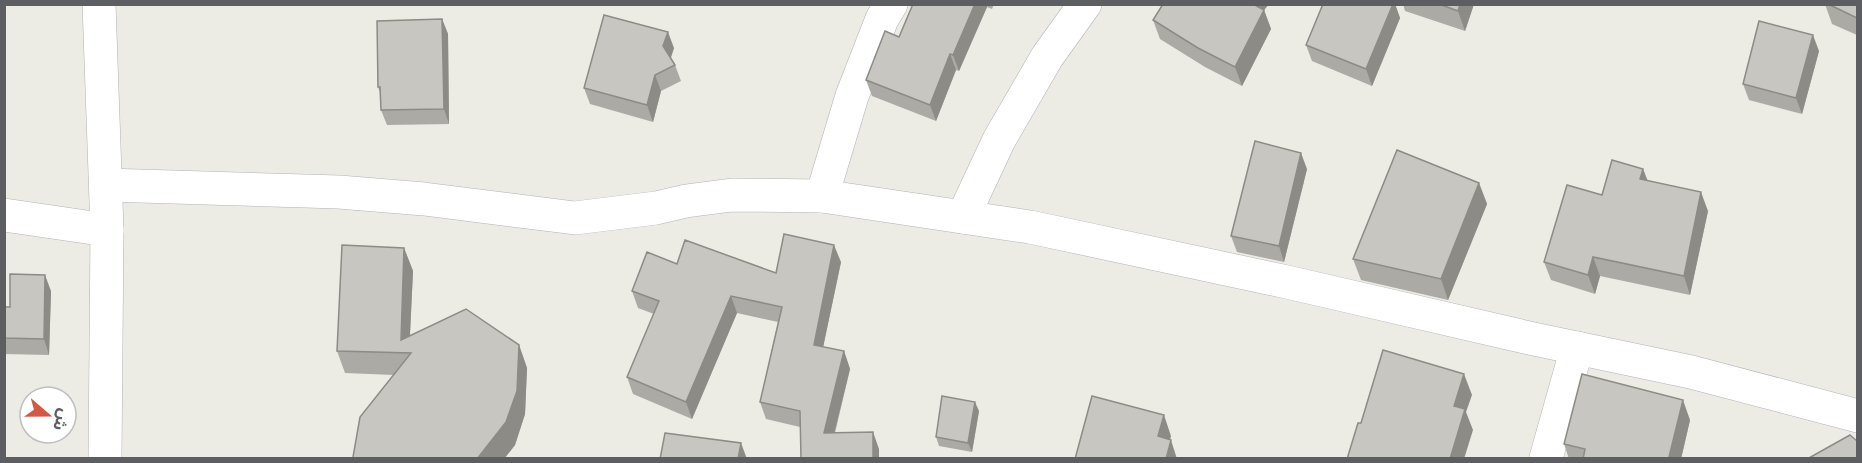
<svg xmlns="http://www.w3.org/2000/svg" width="1862" height="463" font-family="'Work Sans','Noto Sans Arabic',sans-serif">
  <style>
    .lines { fill: none; stroke-linecap: round; stroke-linejoin: round }
    .minor-casing { stroke: #b1b3b7; stroke-width: 34 }
    .minor { stroke: #fff; stroke-width: 33 }
    .wall { fill: #acaaa5 }
    .shaded-wall { fill: #8c8b86 }
    .building { fill: #c8c6c0; stroke: #8c8b86; stroke-width: 1.5 }
  </style>
  <rect width="100%" height="100%" fill="#ecebe4"/>
  <g class="lines">
    <!-- minor casing -->
    <g class="minor-casing">
      <g id="minor">
        <polyline points="99,4 107,230 105,458"/>
        <polyline points="106,185 339,192 424,199 575,218 656,208 686,201 732,195 822,196 1030,227 1287,282 1529,338 1691,372 1858,416"/>
        <polyline points="822,196 852,96 882,19 891,4"/>
        <polyline points="4,215 107,230"/>
        <polyline points="963,217 999,140 1047,57 1085,4"/>
        <polyline points="1546,458 1577,348"/>
      </g>
    </g>
    <!-- minor -->
    <use href="#minor" class="minor"/>
  </g>
  <!-- wall -->
  <g class="wall">
    <polygon points="913,4 994,4 992,9 987,7 959,71 956,70 936,121 872,96 866,80 899,37"/>
    <polygon points="1163,4 1269,4 1264,10 1271,29 1242,86 1205,67 1160,39 1153,20"/>
    <polygon points="1323,4 1395,4 1400,18 1372,86 1312,61 1306,45"/>
    <polygon points="1403,4 1474,4 1465,31 1405,11"/>
    <polygon points="1825,4 1857,4 1857,35 1832,24"/>
    <polygon points="442,19 448,34 449,124 387,125 381,110 381,95 378,87"/>
    <polygon points="674,48 671,58 675,65 681,81 661,91 653,122 590,104 584,88"/>
    <polygon points="1819,51 1802,114 1749,100 1743,84"/>
    <polygon points="1307,169 1284,262 1237,252 1231,236"/>
    <polygon points="1643,169 1648,181 1708,211 1690,295 1600,276 1595,294 1551,280 1544,262 1602,195"/>
    <polygon points="1479,183 1487,204 1448,300 1361,280 1353,259"/>
    <polygon points="404,248 413,271 410,336 519,345 527,368 525,414 515,445 504,459 354,459 353,457 394,375 345,373 337,351"/>
    <polygon points="841,262 823,347 844,351 850,369 835,433 879,449 800,427 766,419 760,402 778,322 737,313 692,419 633,394 627,377 654,314 638,308 632,291 677,264 776,273"/>
    <polygon points="51,291 49,355 4,354 4,307 10,307"/>
    <polygon points="979,411 972,452 939,446 936,437"/>
    <polygon points="1690,420 1681,459 1569,459 1564,444"/>
  </g>
  <!-- shaded-wall -->
  <g class="shaded-wall">
    <polygon points="975,4 986,4 987,7 959,71 953,55"/>
    <polygon points="1250,4 1269,4 1264,10 1271,29 1242,86 1235,67"/>
    <polygon points="1393,4 1395,4 1400,18 1372,86 1366,69"/>
    <polygon points="1460,4 1474,4 1465,31 1458,11"/>
    <polygon points="442,19 448,34 449,124 444,109"/>
    <polygon points="668,32 674,48 669,62 663,46"/>
    <polygon points="1813,35 1819,51 1802,114 1796,98"/>
    <polygon points="950,54 956,70 936,121 930,105"/>
    <polygon points="655,75 661,91 653,122 647,105"/>
    <polygon points="1301,153 1307,169 1284,262 1279,246"/>
    <polygon points="1643,169 1650,188 1640,179"/>
    <polygon points="1479,183 1487,204 1448,300 1441,279"/>
    <polygon points="1701,192 1708,211 1690,295 1684,276"/>
    <polygon points="834,245 841,262 820,362 814,345"/>
    <polygon points="404,248 413,271 409,353 401,340"/>
    <polygon points="1593,257 1600,276 1595,294 1588,275"/>
    <polygon points="45,275 51,291 49,355 44,339"/>
    <polygon points="731,296 737,313 692,419 686,402"/>
    <polygon points="519,345 527,368 525,414 515,445 504,459 477,459"/>
    <polygon points="844,351 850,369 830,450 824,433"/>
    <polygon points="1464,374 1472,395 1466,412 1473,430 1464,459 1450,459 1454,406"/>
    <polygon points="1683,400 1690,420 1681,459 1669,459 1669,457"/>
    <polygon points="975,402 979,411 972,452 968,443"/>
    <polygon points="1164,415 1171,436 1166,457 1158,436"/>
    <polygon points="873,432 879,449 879,459 873,459"/>
    <polygon points="1171,440 1177,459 1166,459"/>
    <polygon points="741,443 747,459 738,459"/>
  </g>
  <!-- building -->
  <g class="building">
    <polygon points="913,4 975,4 953,55 950,54 930,105 866,80 885,31 899,37"/>
    <polygon points="1163,4 1253,4 1264,10 1235,67 1198,48 1153,20"/>
    <polygon points="1323,4 1393,4 1366,69 1306,45"/>
    <polygon points="1439,4 1460,4 1458,11"/>
    <polygon points="1828,4 1857,4 1857,18"/>
    <polygon points="604,15 668,32 663,46 675,65 655,75 647,105 584,88"/>
    <polygon points="442,19 444,109 381,110 380,87 378,87 377,21"/>
    <polygon points="1759,21 1813,35 1796,98 1743,84"/>
    <polygon points="1255,141 1301,153 1279,246 1231,236"/>
    <polygon points="1397,150 1479,183 1441,279 1353,259"/>
    <polygon points="1612,160 1643,169 1640,179 1701,192 1684,276 1593,257 1588,275 1544,262 1567,185 1602,195"/>
    <polygon points="784,234 834,245 814,345 844,351 824,433 873,432 873,459 801,459 800,411 760,402 782,307 731,296 686,402 627,377 659,301 632,291 647,252 677,264 685,240 776,273"/>
    <polygon points="342,245 404,248 401,340 466,309 519,345 517,391 506,422 477,459 355,459 353,457 360,417 411,353 337,351"/>
    <polygon points="10,274 45,275 44,339 4,338 4,307 10,307"/>
    <polygon points="1383,350 1464,374 1454,406 1465,409 1450,459 1347,459 1358,423 1361,423"/>
    <polygon points="1582,374 1683,400 1669,457 1676,459 1583,459 1585,449 1564,444"/>
    <polygon points="942,396 975,402 968,443 936,437"/>
    <polygon points="1092,396 1164,415 1158,436 1171,440 1166,459 1075,459"/>
    <polygon points="665,433 741,443 738,459 660,459"/>
    <polygon points="1850,435 1857,441 1857,459 1807,459"/>
  </g>
  <!-- border -->
  <rect width="1862" height="463" fill="none" stroke="#5c5e62" stroke-width="12"/>
  <!-- north arrow -->
  <g transform="translate(48 415) rotate(110)"><circle r="28" fill="#ffffff" stroke="#bebfc0" stroke-width="1.5"/>
  <path d="M0-4.5L10 22L0 15L-10 22Z" fill="#d25944"/>
  <text y="-9" font-size="16" font-weight="bold" text-anchor="middle" fill="#5c5e62">ش</text>
  </g>
</svg>
